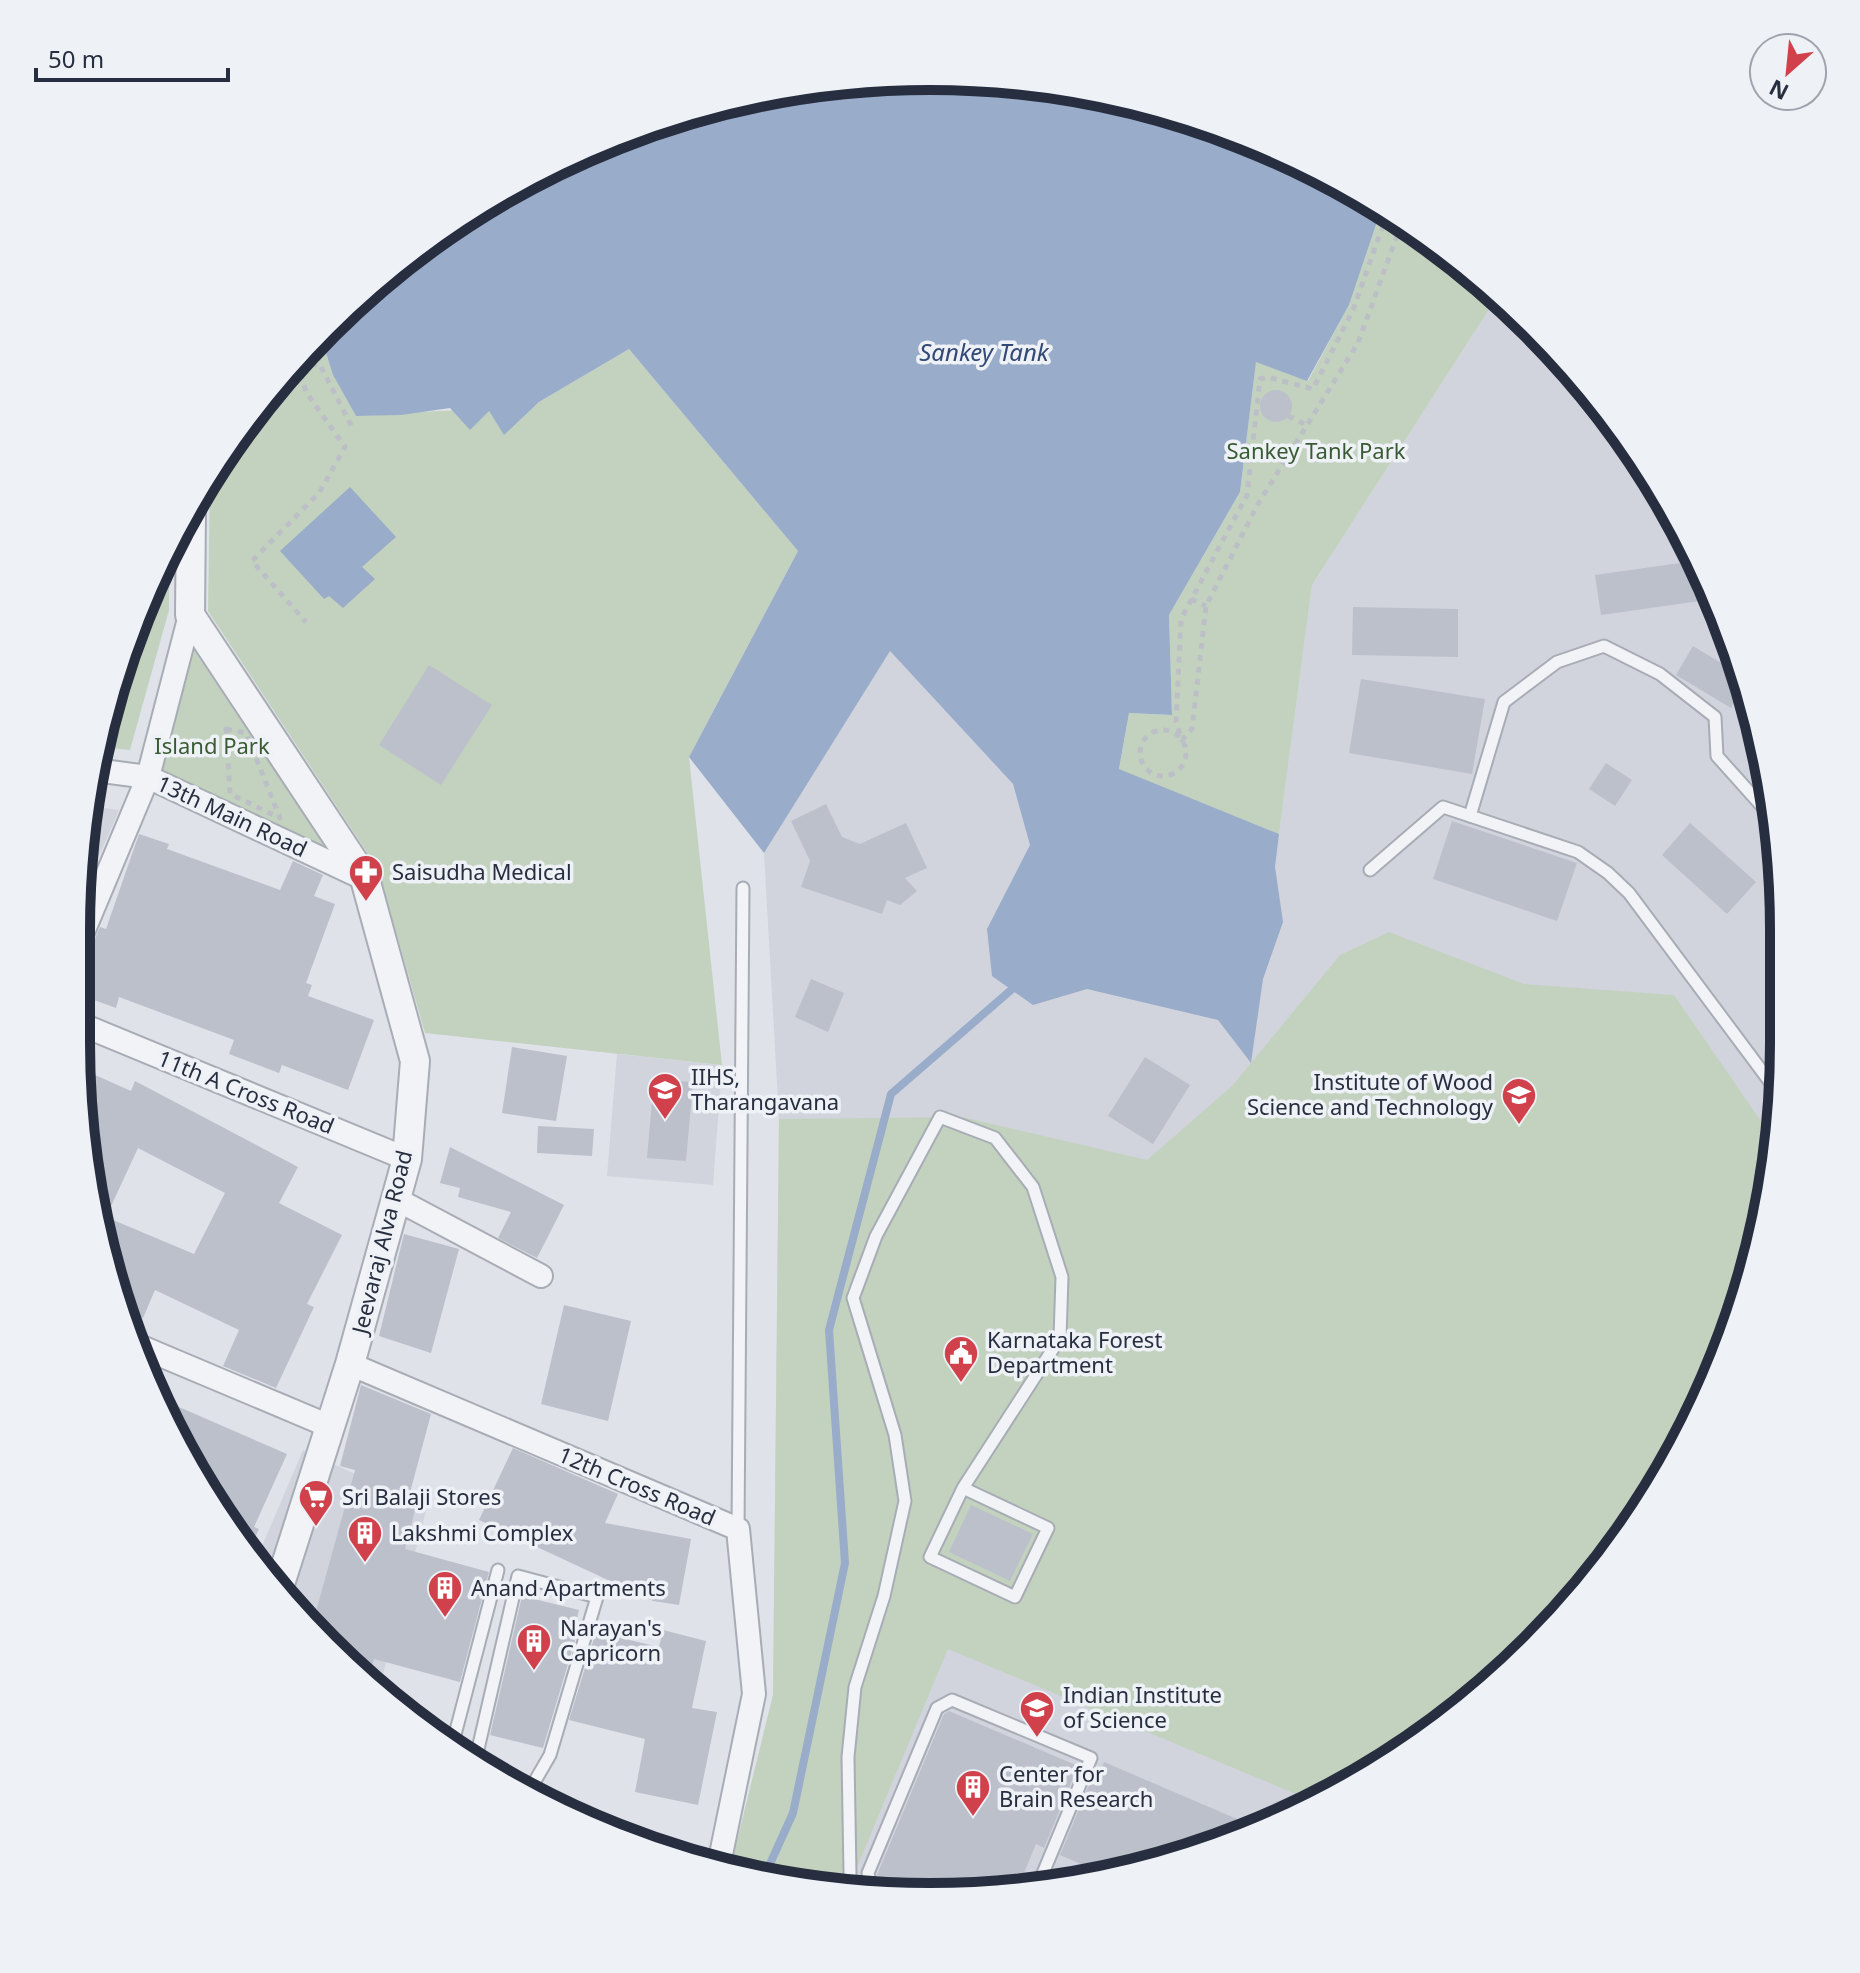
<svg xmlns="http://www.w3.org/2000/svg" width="1860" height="1973" font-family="'Noto Sans',sans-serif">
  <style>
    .built { fill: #d1d4dd }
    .green { fill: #c3d2bf }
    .water { fill: #99acc9 }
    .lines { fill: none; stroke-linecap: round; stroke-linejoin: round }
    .stream { stroke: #99acc9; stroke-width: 8 }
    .building { fill: #bcc0cb; fill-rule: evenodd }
    .service-casing { stroke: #a8acb5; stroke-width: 15 }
    .minor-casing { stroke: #a8acb5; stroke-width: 26 }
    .tertiary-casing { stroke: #a8acb5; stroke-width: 32 }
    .path { stroke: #bcc0c6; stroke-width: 5; stroke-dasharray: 6 6; stroke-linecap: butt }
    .service { stroke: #f1f3f6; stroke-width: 11 }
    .minor { stroke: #f1f3f6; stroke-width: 22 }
    .tertiary { stroke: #f1f3f6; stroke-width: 28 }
    .labels { text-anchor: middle; stroke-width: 7; stroke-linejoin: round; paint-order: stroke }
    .park-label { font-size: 22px; fill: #395b34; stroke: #eef1f6 }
    .street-label { font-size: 22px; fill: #272e3f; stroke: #eef1f6 }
    .poi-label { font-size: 22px; fill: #272e3f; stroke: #eef1f6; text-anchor: start }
    .water-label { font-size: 24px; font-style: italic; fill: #314974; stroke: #eef1f6 }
    .rim { fill: none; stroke: #272e3f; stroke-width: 10 }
  </style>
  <rect width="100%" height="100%" fill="#dfe2e8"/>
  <!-- built -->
  <g class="built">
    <polygon points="1497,297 1572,367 1669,503 1739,655 1777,818 1784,1043 1768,1209 1719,1369 1640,1518 1493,1685 1357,1782 1205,1852 1042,1890 875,1895 730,1870 773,1695 779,1119 764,853 889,650 1013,784 1030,844 1279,834 1312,585"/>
    <polygon points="89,806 119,810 79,902 78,874"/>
    <polygon points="617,1054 722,1065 713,1185 607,1176"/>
    <polygon points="303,1450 427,1507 378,1693 254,1565"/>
  </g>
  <!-- green -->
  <g class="green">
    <polygon points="1381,210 1450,252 1497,297 1312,585 1279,834 1119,770 1129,713 1172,715 1169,615 1240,492 1256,361 1308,381 1349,305"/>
    <path d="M321 337 333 375 356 416C401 415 444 408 489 411L504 434 539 402 629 349 798 551 689 757 722 1065 425 1033 378 869 208 611 210 478 253 410Z"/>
    <polygon points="169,545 169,610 130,750 99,747 105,709"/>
    <polygon points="190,615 365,879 148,777"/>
    <polygon points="1389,932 1524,984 1674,995 1774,1140 1768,1209 1719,1369 1640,1518 1493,1685 1357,1782 1315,1802 948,1649 847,1891 730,1870 773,1695 779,1119 962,1117 1147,1160 1232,1086 1340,955"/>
  </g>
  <!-- water -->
  <g class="water">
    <polygon points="985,78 1151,105 1307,164 1381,210 1349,305 1307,381 1256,362 1240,492 1169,615 1172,715 1129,713 1119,769 1279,834 1275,867 1283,922 1263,979 1251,1063 1218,1020 1087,989 1033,1005 992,976 987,929 1030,845 1013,784 890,651 764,853 689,757 798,551 629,349 539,402 504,435 489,411 470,430 450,408 401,415 356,416 333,375 321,337 367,288 503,190 656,121 818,83"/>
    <polygon points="350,487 396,537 362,567 375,579 343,608 329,596 324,599 280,551"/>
  </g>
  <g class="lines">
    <!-- stream -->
    <polyline class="stream" points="764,1877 793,1813 845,1563 829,1330 891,1094 1018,984"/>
  </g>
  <!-- building -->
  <g class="building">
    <circle cx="1276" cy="406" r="16"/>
    <polygon points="1694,561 1700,601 1601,615 1595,575"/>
    <polygon points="1353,607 1458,609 1458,657 1352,655"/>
    <polygon points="1693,646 1743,676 1745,684 1731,708 1676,675"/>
    <polygon points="429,665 492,705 441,785 379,745"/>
    <polygon points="1361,679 1485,699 1472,774 1349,753"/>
    <polygon points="1606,763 1632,780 1615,806 1589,789"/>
    <polygon points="826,804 842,837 860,844 906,823 927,868 905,878 917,891 900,905 887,900 882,914 801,887 810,861 791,821"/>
    <polygon points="1452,821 1577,863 1557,921 1433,879"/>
    <polygon points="1690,823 1756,882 1727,914 1662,855"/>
    <polygon points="139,834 169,844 167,849 280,890 293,861 323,875 314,896 335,904 306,983 312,985 308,996 374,1020 348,1090 282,1065 279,1073 229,1054 234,1040 119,997 116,1008 83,996 82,969 100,927 106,929"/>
    <polygon points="811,979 844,993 828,1032 795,1017"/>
    <polygon points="512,1047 567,1056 556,1121 502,1113"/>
    <polygon points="1145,1057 1190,1085 1153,1144 1108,1116"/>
    <path d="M86 1071 131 1091 135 1081 298 1167 279 1203 342 1235 307 1304 314 1307 276 1388 223 1366 239 1330 155 1290 143 1318 127 1311 92 1210ZM138 1148 225 1193 194 1254 106 1217Z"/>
    <polygon points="654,1079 693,1082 686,1161 647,1158"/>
    <polygon points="538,1126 594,1129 592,1156 537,1153"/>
    <polygon points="450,1147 564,1205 537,1258 498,1238 511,1212 458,1197 460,1188 440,1183"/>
    <polygon points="404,1234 459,1249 431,1353 379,1336"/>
    <polygon points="564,1305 631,1321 608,1421 541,1404"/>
    <polygon points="361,1385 431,1414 408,1500 417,1502 405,1549 489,1572 460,1682 374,1659 372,1666 341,1657 312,1626 355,1470 340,1466"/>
    <polygon points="156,1397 287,1454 254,1527 259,1529 247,1555 164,1420"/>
    <polygon points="513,1448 618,1494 605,1523 691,1539 679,1605 653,1601 479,1520"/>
    <polygon points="971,1505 1033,1534 1010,1581 949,1552"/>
    <polygon points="522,1596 579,1610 575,1626 579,1627 543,1748 490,1735"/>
    <polygon points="663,1630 706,1641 692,1708 717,1712 698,1805 635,1792 645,1739 569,1720 596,1632 659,1647"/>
    <polygon points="949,1711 1078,1766 1044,1848 1036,1844 1017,1890 922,1894 877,1875 944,1714"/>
    <polygon points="1104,1762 1258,1828 1205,1852 1106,1875 1060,1855 1094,1773 1099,1774"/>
  </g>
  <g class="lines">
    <!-- service casing -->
    <g class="service-casing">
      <g id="service">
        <polyline points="1470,816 1504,702 1557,662 1604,646 1660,674 1715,717 1717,756 1777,823"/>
        <polyline points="1370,870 1443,807 1578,852 1608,873 1629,893 1779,1094"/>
        <polyline points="738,1529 743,888"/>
        <polyline points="452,1746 498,1570"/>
        <polyline points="475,1762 518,1576 597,1597 550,1755 528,1793"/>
        <polyline points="844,1890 850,1874 848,1757 855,1687 884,1596 905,1501 895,1435 853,1298 876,1236 940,1117 995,1138 1033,1187 1062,1277 1060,1338 963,1488 930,1557 1015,1597 1048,1528 963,1488"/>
        <polyline points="885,1895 870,1883 868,1873 937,1708 952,1700 1091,1758 1036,1890"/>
      </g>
    </g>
    <!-- minor casing -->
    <g class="minor-casing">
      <g id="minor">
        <polyline points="95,770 148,777 365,879"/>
        <polyline points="81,937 148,777 190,615"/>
        <polyline points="85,1026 407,1159"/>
        <polyline points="396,1199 541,1276"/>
        <polyline points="139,1346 329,1426"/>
        <polyline points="350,1364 738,1529 754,1694 718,1869"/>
      </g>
    </g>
    <!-- tertiary casing -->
    <g class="tertiary-casing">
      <polyline id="tertiary" points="191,509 190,615 365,879 415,1061 407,1159 350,1364 278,1590"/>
    </g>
    <!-- path -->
    <g class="path">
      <polyline points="1387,214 1353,310 1313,389 1267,377 1260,379 1247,495 1181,619 1176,722 1182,740 1192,729 1206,606 1258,504 1358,343 1402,222"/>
      <polyline points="314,344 319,363 354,431"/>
      <polyline points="298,362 306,392 345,447 319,493 252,561 306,622"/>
      <polyline points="300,370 319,363"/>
      <polyline points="1288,416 1309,426"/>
      <polyline points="1191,599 1206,606"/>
      <polygon points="226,729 246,733 280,818 230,794"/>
      <circle cx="1163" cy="753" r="23"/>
    </g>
    <!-- service -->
    <use href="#service" class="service"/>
    <!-- minor -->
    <use href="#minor" class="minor"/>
    <!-- tertiary -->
    <use href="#tertiary" class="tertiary"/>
  </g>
  <!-- icons -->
  <defs>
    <g id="pharmacy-pin" transform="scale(1.8)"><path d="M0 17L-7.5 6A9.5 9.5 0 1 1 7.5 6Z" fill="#d0414b" stroke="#eef1f6"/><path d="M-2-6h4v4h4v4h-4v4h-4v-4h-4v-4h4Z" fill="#fff"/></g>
    <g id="university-pin" transform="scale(1.8)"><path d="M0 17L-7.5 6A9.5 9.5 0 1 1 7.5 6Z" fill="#d0414b" stroke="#eef1f6"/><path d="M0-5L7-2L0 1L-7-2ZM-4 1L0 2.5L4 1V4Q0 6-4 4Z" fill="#fff"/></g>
    <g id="civic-pin" transform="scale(1.8)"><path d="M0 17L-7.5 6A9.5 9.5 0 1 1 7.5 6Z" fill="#d0414b" stroke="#eef1f6"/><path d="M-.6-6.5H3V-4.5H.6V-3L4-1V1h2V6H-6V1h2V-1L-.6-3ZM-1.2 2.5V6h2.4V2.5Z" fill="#fff"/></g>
    <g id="supermarket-pin" transform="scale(1.8)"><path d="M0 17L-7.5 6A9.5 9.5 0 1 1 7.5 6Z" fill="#d0414b" stroke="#eef1f6"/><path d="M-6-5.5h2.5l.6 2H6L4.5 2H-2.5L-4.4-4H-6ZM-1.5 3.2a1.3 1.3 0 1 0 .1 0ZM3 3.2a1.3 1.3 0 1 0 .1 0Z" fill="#fff"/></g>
    <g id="building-pin" transform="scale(1.8)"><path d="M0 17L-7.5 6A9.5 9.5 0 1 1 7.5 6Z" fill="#d0414b" stroke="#eef1f6"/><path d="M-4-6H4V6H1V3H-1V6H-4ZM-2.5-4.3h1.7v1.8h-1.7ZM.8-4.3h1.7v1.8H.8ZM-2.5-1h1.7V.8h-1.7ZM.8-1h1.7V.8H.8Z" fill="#fff"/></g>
  </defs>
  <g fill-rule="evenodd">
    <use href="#pharmacy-pin" x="366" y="872"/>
    <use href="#university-pin" x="665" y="1090"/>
    <use href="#university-pin" x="1519" y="1095"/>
    <use href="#civic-pin" x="961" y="1353"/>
    <use href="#supermarket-pin" x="316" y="1497"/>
    <use href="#building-pin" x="365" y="1533"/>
    <use href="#building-pin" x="445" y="1588"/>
    <use href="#building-pin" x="534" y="1641"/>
    <use href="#university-pin" x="1037" y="1708"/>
    <use href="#building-pin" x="973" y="1787"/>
  </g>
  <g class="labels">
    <!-- park labels -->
    <g class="park-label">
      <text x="1316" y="459">Sankey Tank Park</text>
      <text x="212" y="754">Island Park</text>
    </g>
    <!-- street labels -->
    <g class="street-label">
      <text transform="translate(232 816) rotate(25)" y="8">13th Main Road</text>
      <text transform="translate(246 1092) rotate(22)" y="8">11th A Cross Road</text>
      <text transform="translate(382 1242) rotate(-76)" y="8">Jeevaraj Alva Road</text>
      <text transform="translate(637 1486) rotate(23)" y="8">12th Cross Road</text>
    </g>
    <!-- poi labels -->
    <g class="poi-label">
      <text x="392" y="880">Saisudha Medical</text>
      <text x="691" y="1085">IIHS,<tspan x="691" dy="25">Tharangavana</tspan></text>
      <text x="1493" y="1090" text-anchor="end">Institute of Wood<tspan x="1493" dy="25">Science and Technology</tspan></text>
      <text x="987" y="1348">Karnataka Forest<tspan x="987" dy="25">Department</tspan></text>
      <text x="342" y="1505">Sri Balaji Stores</text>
      <text x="391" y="1541">Lakshmi Complex</text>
      <text x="471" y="1596">Anand Apartments</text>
      <text x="560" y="1636">Narayan's<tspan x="560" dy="25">Capricorn</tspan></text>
      <text x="1063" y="1703">Indian Institute<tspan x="1063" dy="25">of Science</tspan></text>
      <text x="999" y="1782">Center for<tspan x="999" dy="25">Brain Research</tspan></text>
    </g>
    <!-- water labels -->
    <g class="water-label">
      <text x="984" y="361">Sankey Tank</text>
    </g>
  </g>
  <!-- crop -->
  <path d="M0 0H1860V1973H0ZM930 90H930A840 840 0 0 1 1770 930V1043A840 840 0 0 1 930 1883H930A840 840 0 0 1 90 1043V930A840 840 0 0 1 930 90Z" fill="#eef1f6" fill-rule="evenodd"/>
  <path class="rim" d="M930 90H930A840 840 0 0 1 1770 930V1043A840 840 0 0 1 930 1883H930A840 840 0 0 1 90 1043V930A840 840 0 0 1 930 90Z"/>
  <!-- north arrow -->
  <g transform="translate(1788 72) rotate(207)"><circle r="38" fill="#eef1f6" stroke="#9ea3ad" stroke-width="2"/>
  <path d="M0-6L14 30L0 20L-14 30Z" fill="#d0414b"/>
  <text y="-12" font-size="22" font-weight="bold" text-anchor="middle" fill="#272e3f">N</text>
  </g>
  <!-- scale -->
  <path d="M36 68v12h192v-12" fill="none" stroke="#272e3f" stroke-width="4"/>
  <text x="48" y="68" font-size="24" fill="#272e3f" stroke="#eef1f6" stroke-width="6" paint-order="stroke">50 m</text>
</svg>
